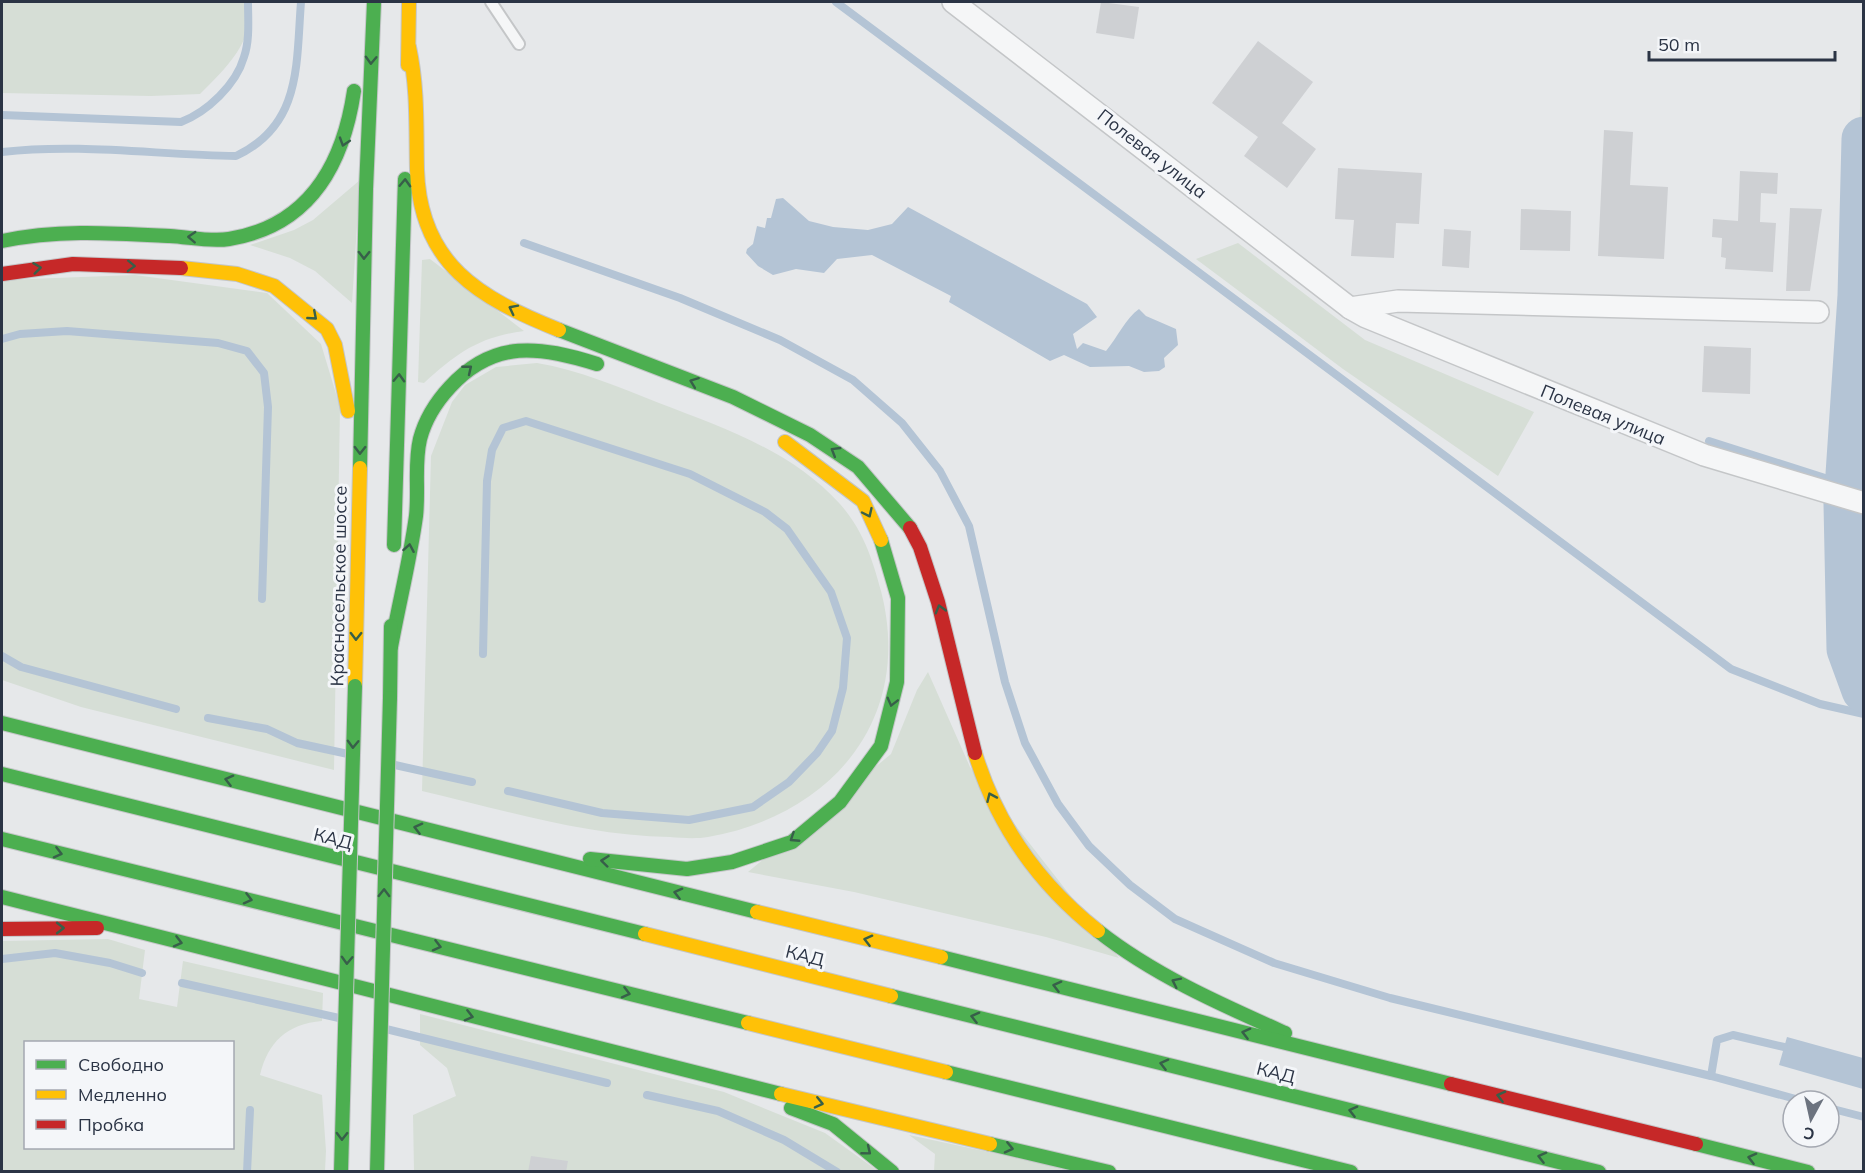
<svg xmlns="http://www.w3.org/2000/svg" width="1865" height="1173" font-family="Mulish,sans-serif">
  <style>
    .green { fill: #d6ded6; fill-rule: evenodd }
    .water { fill: #b4c4d5 }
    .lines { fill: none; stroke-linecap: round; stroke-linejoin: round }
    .stream { stroke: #b4c4d5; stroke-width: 8 }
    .river { stroke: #b4c4d5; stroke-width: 45 }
    .building { fill: #ced0d3 }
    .lane-casing { stroke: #c4c6c8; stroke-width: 14 }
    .street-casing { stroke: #c4c6c8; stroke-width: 24 }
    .fast-casing { stroke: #c4c6c8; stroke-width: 16 }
    .slow-casing { stroke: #c4c6c8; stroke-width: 16 }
    .jam-casing { stroke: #c4c6c8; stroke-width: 16 }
    .lane { stroke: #f5f6f7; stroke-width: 10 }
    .street { stroke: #f5f6f7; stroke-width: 21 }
    .fast { stroke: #4caf50; stroke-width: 14 }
    .slow { stroke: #ffc107; stroke-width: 14 }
    .jam { stroke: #c62828; stroke-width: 14 }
    .fast-bridge-casing { stroke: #c4c6c8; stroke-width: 16; stroke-linecap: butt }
    .fast-bridge { stroke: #4caf50; stroke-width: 14 }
    .oneway { stroke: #375f49 }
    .labels { text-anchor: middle; stroke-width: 6; stroke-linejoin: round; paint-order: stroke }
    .street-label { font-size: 18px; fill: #2b3445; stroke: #f4f6f9 }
  </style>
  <rect width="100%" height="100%" fill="#e6e8ea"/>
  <!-- green -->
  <g class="green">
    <path d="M2 2H251C253 43 227 67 200 94L151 96 2 93Z"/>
    <polygon points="1863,2 1864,375 1860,471 1856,475 1843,472 1840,460 1855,286"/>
    <polygon points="360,180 352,303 315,271 290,258 250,245 294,230 313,220"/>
    <polygon points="1238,243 1365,340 1534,412 1498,476 1343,369 1196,259"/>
    <path d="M430 259 524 331C479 337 457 353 424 383L418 382 422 260Z"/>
    <polygon points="135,275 267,293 321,344 340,407 334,770 81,707 2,680 2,280"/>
    <path d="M537 363C579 370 619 387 659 403 724 428 792 451 840 504 863 530 872 558 881 591 914 719 832 815 708 837 696 839 682 838 670 837 586 836 504 810 422 791L431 456 452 402 465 385 496 367Z"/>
    <polygon points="928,672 970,767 1119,958 1046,937 854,892 748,872 891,754 917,690"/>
    <path d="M108 939 145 950 139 999 177 1007 183 961 323 993 322 1021C287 1024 268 1042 260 1075L322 1095 326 1151 325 1171H2V941ZM26 1042H232V1148H26Z"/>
    <polygon points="420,1014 724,1092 825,1133 878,1171 414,1171 413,1115 456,1096 447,1068 420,1045"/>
    <polygon points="909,1135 1077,1171 934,1171 935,1154"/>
  </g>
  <!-- water -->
  <g class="water">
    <path d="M783 198 809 221 833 227 868 230 892 224 908 207 1087 304 1097 317 1073 334 1077 349 1083 343 1106 351C1117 338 1126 318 1139 309L1146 316 1176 329 1178 345 1164 358 1165 367 1159 371 1144 372 1129 366 1090 367 1064 355 1050 361 949 302 951 296 872 255 837 259 824 273 796 269 773 275 758 266 746 253 747 249 753 244 757 226 765 228 767 218H771L776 199Z"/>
    <polygon points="1787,1037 1863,1058 1863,1089 1779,1065"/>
  </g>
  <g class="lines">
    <!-- stream -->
    <g class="stream">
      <polyline points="836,2 1731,669 1820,704 1864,714"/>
      <path d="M2 115 181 122C207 112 236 85 244 57 250 40 248 19 248 2"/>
      <path d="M2 152C80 143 158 155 236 156 302 125 296 64 301 2"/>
      <polyline points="524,243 680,298 780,340 853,380 902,423 940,471 969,526 1005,682 1025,743 1058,804 1089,846 1130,885 1175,919 1274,963 1390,998 1711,1076"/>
      <polyline points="2,339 20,334 67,331 218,343 247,351 264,373 268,407 262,599"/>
      <polyline points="1709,441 1847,485"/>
      <polyline points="483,654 487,481 492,450 503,428 526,421 690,474 765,512 787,529 831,592 847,638 843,688 832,731 817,753 789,782 753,807 689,820 602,813 508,791"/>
      <polyline points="2,656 21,667 176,709"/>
      <polyline points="208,718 267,729 297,743 348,754"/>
      <polyline points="395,765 472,782"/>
      <polyline points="2,959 55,953 110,963 142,973"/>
      <polyline points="182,983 339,1018"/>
      <polyline points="386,1029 607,1083"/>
      <polyline points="1784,1047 1733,1035 1717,1040 1711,1076 1803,1101"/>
      <polyline points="647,1095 718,1111 784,1140 837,1172"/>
      <polyline points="1829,1108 1864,1117"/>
      <polyline points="247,1172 250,1110"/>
    </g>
    <!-- river -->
    <polyline class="river" points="1864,139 1860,296 1846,504 1849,649 1864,690"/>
  </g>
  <!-- building -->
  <g class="building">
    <polygon points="1101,2 1139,7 1134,39 1096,33"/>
    <polygon points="1258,41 1313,82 1282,123 1316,149 1287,188 1244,156 1258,137 1212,103"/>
    <polygon points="1604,130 1633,132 1630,185 1668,187 1664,259 1598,256"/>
    <polygon points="1338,168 1422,173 1419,224 1396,223 1394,258 1351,256 1354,220 1335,219"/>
    <polygon points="1740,171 1778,173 1777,194 1761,193 1760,222 1776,223 1773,272 1725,269 1726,258 1721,257 1722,238 1712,237 1713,219 1738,221"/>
    <polygon points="1790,208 1822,209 1810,291 1786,291"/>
    <polygon points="1521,209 1571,211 1570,251 1520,250"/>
    <polygon points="1444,229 1471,231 1469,268 1442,266"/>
    <polygon points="1704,346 1751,348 1750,394 1702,392"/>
    <polygon points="531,1156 568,1161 566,1172 528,1172"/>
  </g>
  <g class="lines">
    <!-- lane casing -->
    <g class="lane-casing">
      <polyline id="lane" points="491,2 519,44"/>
    </g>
    <!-- street casing -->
    <g class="street-casing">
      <g id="street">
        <polyline points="953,2 1350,308 1366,317 1704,455 1864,503"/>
        <polyline points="1350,308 1398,301 1818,312"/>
      </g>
    </g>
    <!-- fast casing -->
    <g class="fast-casing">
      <g id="fast">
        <path d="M2 241C58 229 113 233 170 236 189 237 210 242 229 239 309 226 343 165 354 91"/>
        <polyline points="559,330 733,397 810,435 858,467 910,528"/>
        <polyline points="360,468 366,189 374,2"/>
        <polyline points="394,545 405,179"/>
        <path d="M391 647C399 603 410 560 416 516 419 490 414 464 420 439 425 420 437 401 450 387 494 339 540 346 597 364"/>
        <polyline points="390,698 391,626"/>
        <polyline points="2,723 757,912"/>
        <polyline points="2,774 645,934"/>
        <polyline points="2,839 748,1023"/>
        <polyline points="590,859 687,869 732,862 792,842 840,802 881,746 897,682 898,598 881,540"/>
        <polyline points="2,897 781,1094"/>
        <path d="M1098 931C1154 975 1220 1004 1285 1033"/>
        <polyline points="941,957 1451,1084"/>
        <polyline points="891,996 1599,1172"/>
        <polyline points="946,1072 1351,1172"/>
        <polyline points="791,1108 833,1124 892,1172"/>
        <polyline points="990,1144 1109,1172"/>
        <polyline points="1696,1144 1808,1172"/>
        <polyline points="341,1172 344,1064"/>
        <polyline points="377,1172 380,1057"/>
      </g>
    </g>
    <!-- slow casing -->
    <g class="slow-casing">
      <g id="slow">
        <path d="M409 47C418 89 416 128 417 170 420 264 479 298 559 330"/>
        <polyline points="408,65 409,2"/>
        <polyline points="181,268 237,274 274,286 327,329 335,345 348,411"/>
        <polyline points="785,442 863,501 881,540"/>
        <polyline points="355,686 360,468"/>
        <path d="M975 753C997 826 1040 885 1098 931"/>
        <polyline points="757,912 941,957"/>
        <polyline points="645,934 891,996"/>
        <polyline points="748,1023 946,1072"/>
        <polyline points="781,1094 990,1144"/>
      </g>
    </g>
    <!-- jam casing -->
    <g class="jam-casing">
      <g id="jam">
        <polyline points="2,274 73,264 181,268"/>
        <polyline points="910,528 920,547 938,602 975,753"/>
        <polyline points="2,929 97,928"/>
        <polyline points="1451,1084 1696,1144"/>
      </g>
    </g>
    <!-- lane -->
    <use href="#lane" class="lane"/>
    <!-- street -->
    <use href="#street" class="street"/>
    <!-- fast -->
    <use href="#fast" class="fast"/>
    <!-- slow -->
    <use href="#slow" class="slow"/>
    <!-- jam -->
    <use href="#jam" class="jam"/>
    <!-- fast-bridge casing -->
    <g class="fast-bridge-casing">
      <g id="fast-bridge">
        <polyline points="380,1057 390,698"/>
        <polyline points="344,1064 355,686"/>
      </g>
    </g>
    <!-- fast-bridge -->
    <use href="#fast-bridge" class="fast-bridge"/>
  </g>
  <!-- one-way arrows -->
  <defs><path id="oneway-chevron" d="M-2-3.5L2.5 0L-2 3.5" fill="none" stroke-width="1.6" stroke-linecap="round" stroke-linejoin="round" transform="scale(1.5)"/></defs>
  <g class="oneway">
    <use href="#oneway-chevron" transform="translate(371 60) rotate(92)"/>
    <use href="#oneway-chevron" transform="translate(344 142) rotate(108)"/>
    <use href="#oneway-chevron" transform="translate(405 183) rotate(-88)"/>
    <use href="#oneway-chevron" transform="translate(192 237) rotate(-177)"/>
    <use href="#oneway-chevron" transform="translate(364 255) rotate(91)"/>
    <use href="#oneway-chevron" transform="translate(131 266) rotate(2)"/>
    <use href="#oneway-chevron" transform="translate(37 268) rotate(-7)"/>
    <use href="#oneway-chevron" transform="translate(513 309) rotate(-153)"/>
    <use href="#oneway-chevron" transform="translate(313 316) rotate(41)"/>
    <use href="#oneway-chevron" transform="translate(468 369) rotate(-39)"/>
    <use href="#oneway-chevron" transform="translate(399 378) rotate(-88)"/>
    <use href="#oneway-chevron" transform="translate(694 382) rotate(-159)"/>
    <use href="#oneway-chevron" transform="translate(360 450) rotate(91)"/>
    <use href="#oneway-chevron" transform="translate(835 451) rotate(-149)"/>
    <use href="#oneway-chevron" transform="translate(868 513) rotate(65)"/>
    <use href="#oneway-chevron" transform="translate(409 548) rotate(-80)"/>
    <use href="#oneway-chevron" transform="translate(940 609) rotate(-106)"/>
    <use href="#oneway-chevron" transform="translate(356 636) rotate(91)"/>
    <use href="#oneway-chevron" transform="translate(892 702) rotate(104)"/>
    <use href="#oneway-chevron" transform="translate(353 744) rotate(92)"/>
    <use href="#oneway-chevron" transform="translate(229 780) rotate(-166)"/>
    <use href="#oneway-chevron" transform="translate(991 797) rotate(-114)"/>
    <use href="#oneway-chevron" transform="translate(418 828) rotate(-166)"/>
    <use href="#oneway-chevron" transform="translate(794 838) rotate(147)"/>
    <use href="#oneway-chevron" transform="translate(58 853) rotate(14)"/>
    <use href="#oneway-chevron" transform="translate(605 861) rotate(-174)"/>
    <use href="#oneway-chevron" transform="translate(384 893) rotate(-89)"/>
    <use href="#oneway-chevron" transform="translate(678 893) rotate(-166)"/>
    <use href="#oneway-chevron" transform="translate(248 899) rotate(14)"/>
    <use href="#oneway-chevron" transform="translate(60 928)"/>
    <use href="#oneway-chevron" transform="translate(868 940) rotate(-166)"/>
    <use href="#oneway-chevron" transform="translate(178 942) rotate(14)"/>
    <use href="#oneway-chevron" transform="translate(437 946) rotate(14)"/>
    <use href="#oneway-chevron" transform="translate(347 960) rotate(92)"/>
    <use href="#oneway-chevron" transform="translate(1176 982) rotate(-154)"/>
    <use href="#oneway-chevron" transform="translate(1057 986) rotate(-166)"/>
    <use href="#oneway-chevron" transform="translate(626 993) rotate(14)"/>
    <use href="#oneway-chevron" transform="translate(469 1016) rotate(14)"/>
    <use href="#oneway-chevron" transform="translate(975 1017) rotate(-166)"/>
    <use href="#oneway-chevron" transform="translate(1246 1033) rotate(-166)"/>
    <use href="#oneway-chevron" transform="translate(1164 1064) rotate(-166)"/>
    <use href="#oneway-chevron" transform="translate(1501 1096) rotate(-166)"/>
    <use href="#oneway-chevron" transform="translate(819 1103) rotate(13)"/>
    <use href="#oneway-chevron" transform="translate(1353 1111) rotate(-166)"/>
    <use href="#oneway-chevron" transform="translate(342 1136) rotate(91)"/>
    <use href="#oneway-chevron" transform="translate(1009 1148) rotate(13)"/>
    <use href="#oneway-chevron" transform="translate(867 1151) rotate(39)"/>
    <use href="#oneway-chevron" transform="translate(1542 1157) rotate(-166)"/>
    <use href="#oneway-chevron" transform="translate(1752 1158) rotate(-166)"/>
  </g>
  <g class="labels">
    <!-- street labels -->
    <g class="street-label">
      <text transform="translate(1152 154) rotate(38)" y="6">Полевая улица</text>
      <text transform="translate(1603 415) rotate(22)" y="6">Полевая улица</text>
      <text transform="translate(339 586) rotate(-89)" y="6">Красносельское шоссе</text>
      <text transform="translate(333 839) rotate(14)" y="6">КАД</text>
      <text transform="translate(805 956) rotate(14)" y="6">КАД</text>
      <text transform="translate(1276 1073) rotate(14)" y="6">КАД</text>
    </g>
  </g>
  <!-- border -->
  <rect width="1865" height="1173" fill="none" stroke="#2b3445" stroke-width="6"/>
  <!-- legend -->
  <rect x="24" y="1041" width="210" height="108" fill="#f4f6f9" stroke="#a4a8b1" stroke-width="1.5"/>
  <rect x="36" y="1060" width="30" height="9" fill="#4caf50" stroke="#a4a8b1" stroke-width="1.5"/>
  <text x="78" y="1071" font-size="18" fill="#2b3445">Свободно</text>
  <rect x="36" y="1090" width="30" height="9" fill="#ffc107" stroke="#a4a8b1" stroke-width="1.5"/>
  <text x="78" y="1101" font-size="18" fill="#2b3445">Медленно</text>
  <rect x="36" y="1120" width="30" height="9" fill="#c62828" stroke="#a4a8b1" stroke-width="1.5"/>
  <text x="78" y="1131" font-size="18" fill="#2b3445">Пробка</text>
  <!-- north arrow -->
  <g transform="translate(1811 1119) rotate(188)"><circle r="28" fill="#f4f6f9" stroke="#a4a8b1" stroke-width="1.5"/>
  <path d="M0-4.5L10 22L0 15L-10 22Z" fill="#6c737f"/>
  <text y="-9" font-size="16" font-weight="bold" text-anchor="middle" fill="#2b3445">С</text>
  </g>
  <!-- scale -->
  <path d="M1649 51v9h186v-9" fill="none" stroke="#2b3445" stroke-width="3"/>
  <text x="1658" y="51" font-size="18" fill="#2b3445" stroke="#f4f6f9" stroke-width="4.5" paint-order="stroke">50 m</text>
</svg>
